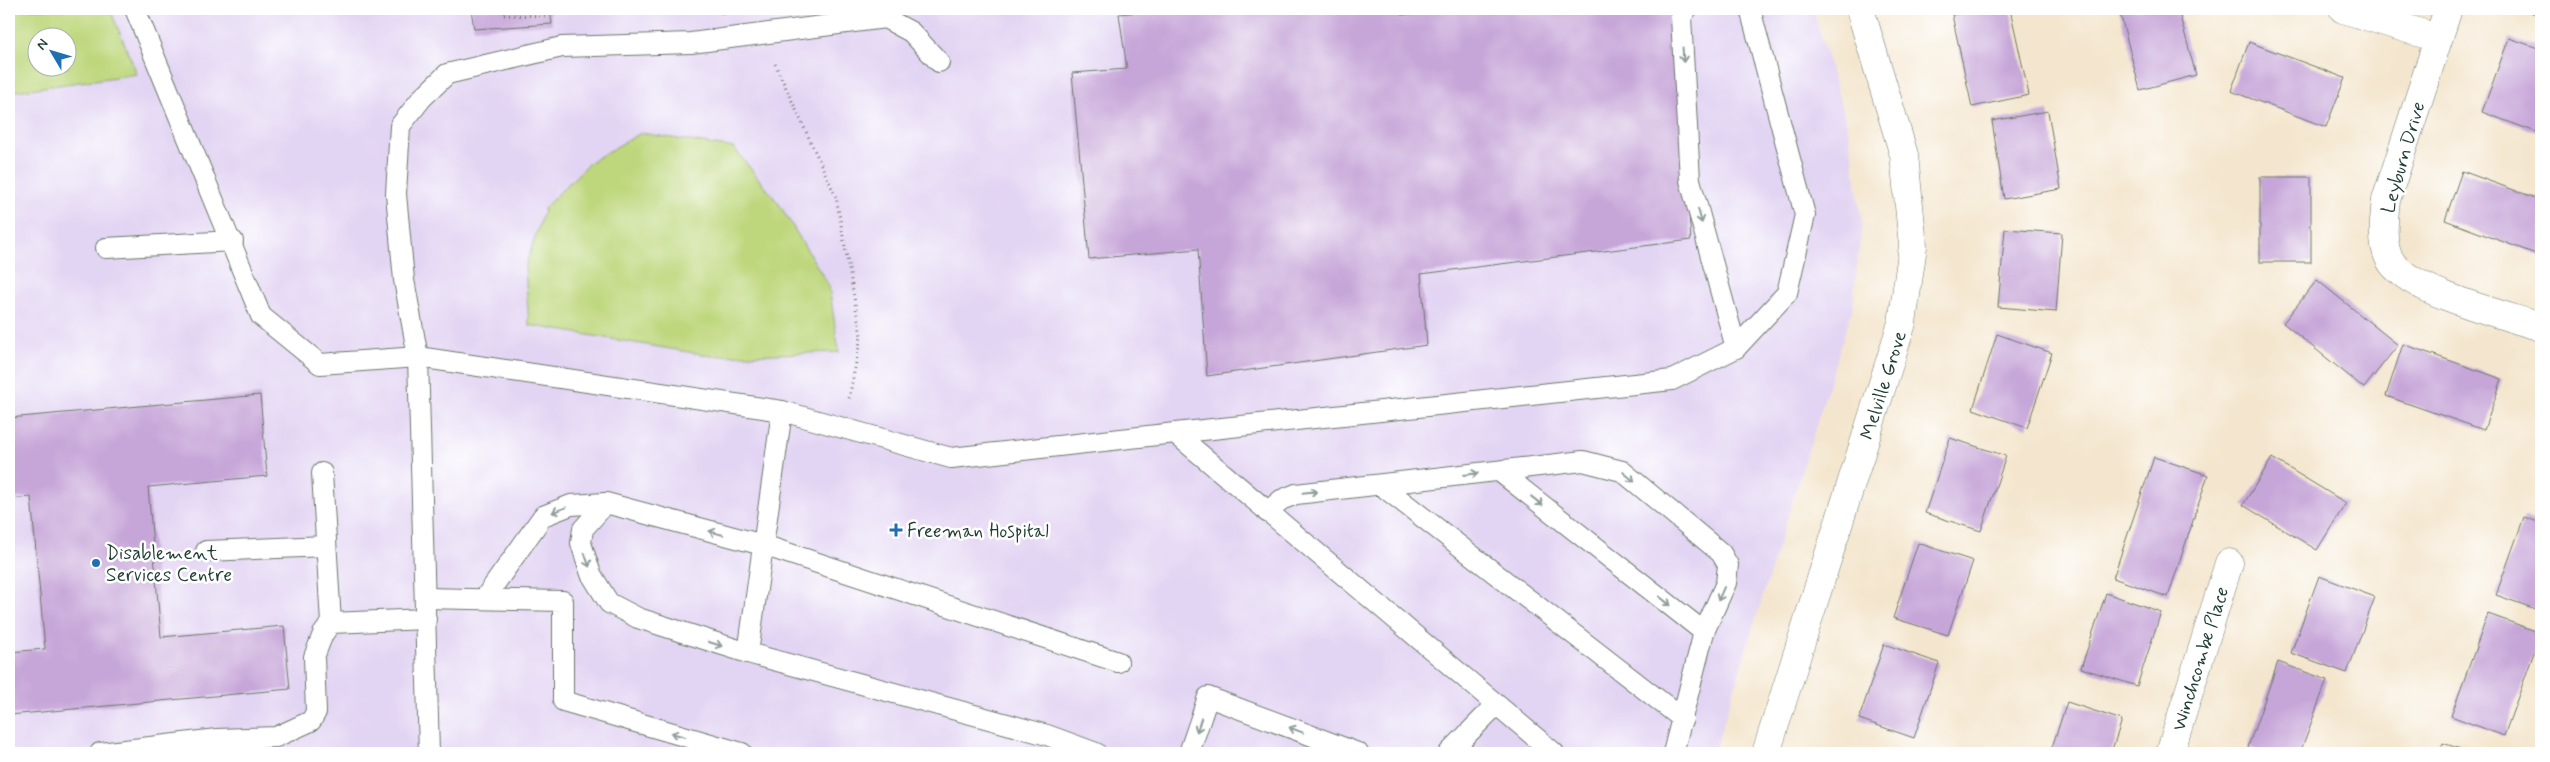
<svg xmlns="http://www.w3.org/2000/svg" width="2550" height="762" font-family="Mynerve,sans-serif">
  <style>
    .built { fill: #e2d4f3; fill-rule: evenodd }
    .green { fill: #bed77b; stroke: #6e8a58; fill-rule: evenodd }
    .building { fill: #c6a5d8 }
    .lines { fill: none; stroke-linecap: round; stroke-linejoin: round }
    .lane-casing { stroke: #6a786a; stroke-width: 22 }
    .street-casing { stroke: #6a786a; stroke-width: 29 }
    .path { stroke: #6a786a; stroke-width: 3; stroke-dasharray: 1 4; stroke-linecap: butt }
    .lane { stroke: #fff; stroke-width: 20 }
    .street { stroke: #fff; stroke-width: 28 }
    .oneway { stroke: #8f9e9a }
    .poi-dot { fill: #1f6fb2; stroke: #fff; stroke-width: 2 }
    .labels { text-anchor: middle; stroke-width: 5; stroke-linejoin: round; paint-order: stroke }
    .street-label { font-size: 19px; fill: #1f3d34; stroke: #fff }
    .poi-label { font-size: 19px; fill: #1f3d34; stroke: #fff; text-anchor: start }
  </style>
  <rect width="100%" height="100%" fill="#fff"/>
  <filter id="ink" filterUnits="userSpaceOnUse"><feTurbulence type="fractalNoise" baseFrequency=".02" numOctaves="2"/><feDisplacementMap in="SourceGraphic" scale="10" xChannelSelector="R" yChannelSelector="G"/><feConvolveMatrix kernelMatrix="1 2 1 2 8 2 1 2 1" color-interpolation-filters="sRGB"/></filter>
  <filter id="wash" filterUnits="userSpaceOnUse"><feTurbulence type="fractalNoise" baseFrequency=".0096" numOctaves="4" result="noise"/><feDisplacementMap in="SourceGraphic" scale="20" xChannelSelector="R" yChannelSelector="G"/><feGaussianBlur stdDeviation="1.12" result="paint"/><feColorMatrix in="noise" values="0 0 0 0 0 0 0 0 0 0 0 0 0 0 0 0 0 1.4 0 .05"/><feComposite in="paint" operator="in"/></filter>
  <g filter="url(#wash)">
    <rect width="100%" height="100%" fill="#f4e6ce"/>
    <!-- built -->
    <path class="built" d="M9 9H1813L1849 132 1862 223 1852 310 1714 753H525L517 749 466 753H9ZM38 38H68V68H38Z"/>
    <!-- green -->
    <g class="green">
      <path d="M9 9H110L137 74 9 92ZM38 38H68V68H38Z"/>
      <polygon points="641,133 734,148 779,204 829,286 839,352 712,356 529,325 525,268 545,207 590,162"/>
    </g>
    <g id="blocks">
      <!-- building -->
      <g class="building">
        <polygon points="471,9 550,9 552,24 474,29"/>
        <polygon points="719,9 750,9 750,10 720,13"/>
        <polygon points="1169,9 1401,9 1402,15 1460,9 1673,9 1691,240 1421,274 1427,345 1207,376 1198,249 1089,259 1072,73 1127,69 1119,14"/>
        <polygon points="1978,9 2010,9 2029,95 1972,107 1952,15"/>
        <polygon points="2119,9 2178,9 2196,75 2140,90"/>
        <polygon points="2522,9 2541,9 2541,16"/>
        <polygon points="2509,38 2541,49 2541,116 2536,132 2482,112"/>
        <polygon points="2249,42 2345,78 2326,127 2231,91"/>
        <polygon points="2048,111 2061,189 2004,199 1992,121"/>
        <polygon points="2462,171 2541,200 2541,256 2445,220"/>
        <rect x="2260" y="177" width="51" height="85"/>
        <polygon points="2005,229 2062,233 2056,312 1998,307"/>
        <polygon points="2317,280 2398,345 2364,388 2283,323"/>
        <polygon points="1997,334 2052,353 2027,428 1973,409"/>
        <polygon points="2403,344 2502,379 2484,430 2386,396"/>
        <polygon points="260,395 267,476 148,487 161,637 284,626 290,689 9,715 9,652 45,649 31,497 9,499 9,418"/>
        <polygon points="1950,438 2006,456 1981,531 1925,513"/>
        <polygon points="2154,457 2208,475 2168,597 2113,578"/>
        <polygon points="2272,458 2346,503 2317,550 2243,505"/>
        <polygon points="2524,517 2541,523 2541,611 2496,595"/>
        <polygon points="1918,543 1973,561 1948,635 1893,618"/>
        <polygon points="2319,576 2375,597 2347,673 2291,653"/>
        <polygon points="2106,593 2161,612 2137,686 2081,668"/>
        <polygon points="2488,614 2541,633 2504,736 2451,716"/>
        <polygon points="1884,644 1939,663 1914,738 1859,719"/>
        <polygon points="2278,662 2327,680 2300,753 2264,753 2248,747"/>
        <polygon points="2067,702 2122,720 2111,753 2050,753"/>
        <polygon points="2443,743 2472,753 2439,753"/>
      </g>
    </g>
  </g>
  <g filter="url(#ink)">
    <use href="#blocks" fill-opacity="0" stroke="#6a786a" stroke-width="1"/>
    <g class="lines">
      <!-- lane casing -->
      <g class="lane-casing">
        <g id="lane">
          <polyline points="135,9 261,316 320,364 418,357 782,411 748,653 1047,735 1096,753"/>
          <polyline points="1687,9 1681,17 1690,180 1736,348"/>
          <polyline points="106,248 233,241"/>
          <polyline points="782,411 951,458 1175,433 1554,753"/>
          <polyline points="1175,433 1672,380 1736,348 1787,293 1805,215 1750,9"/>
          <polyline points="1499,471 1704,632"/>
          <polyline points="322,473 331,623"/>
          <polyline points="1381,485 1683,719"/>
          <polyline points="606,503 583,529 581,543 591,574 609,603 638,618 748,653"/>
          <polyline points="1267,512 1281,500 1296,494 1583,461 1622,471 1721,553 1728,565 1726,583 1704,632 1673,753"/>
          <polyline points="206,551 326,546"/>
          <polyline points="425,598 563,601 563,701 742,753"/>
          <polyline points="484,599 543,516 571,505 606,503 763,545 1118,662"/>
          <polyline points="100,753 217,739 276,737 311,721 316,712 314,657 323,634 331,623 426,619"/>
          <polyline points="429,753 418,357 404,280 396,194 400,126 422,98 447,74 562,47 691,43 885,18 911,32 939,62"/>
          <polyline points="1189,753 1208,697 1358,753"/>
          <polyline points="1449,753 1496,705"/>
        </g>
      </g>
      <!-- street casing -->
      <g class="street-casing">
        <g id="street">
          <polyline points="2343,9 2437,38"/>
          <path d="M2448 9 2386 200C2384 218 2380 247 2392 263 2414 293 2504 315 2541 327"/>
          <path id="s1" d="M1766 753 1902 323 1913 246 1904 155 1860 9"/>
          <path id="s2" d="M2170 753 2229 563"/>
        </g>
      </g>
      <!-- path -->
      <g class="path">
        <polyline points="504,15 549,16"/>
        <polyline points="775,64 836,197 861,336 849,399"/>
      </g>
      <!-- lane -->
      <use href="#lane" class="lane"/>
      <!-- street -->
      <use href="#street" class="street"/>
    </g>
    <!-- one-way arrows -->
    <defs><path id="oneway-shaft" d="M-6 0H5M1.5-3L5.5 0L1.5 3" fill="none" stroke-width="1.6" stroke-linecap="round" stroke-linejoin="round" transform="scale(1.25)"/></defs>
    <g class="oneway">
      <use href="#oneway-shaft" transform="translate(1683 55) rotate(87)"/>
      <use href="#oneway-shaft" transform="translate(1700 216) rotate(75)"/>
      <use href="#oneway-shaft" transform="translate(1471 474) rotate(-7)"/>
      <use href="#oneway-shaft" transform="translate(1629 477) rotate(40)"/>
      <use href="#oneway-shaft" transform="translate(1310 492) rotate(-6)"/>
      <use href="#oneway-shaft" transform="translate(1537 501) rotate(38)"/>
      <use href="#oneway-shaft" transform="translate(559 510) rotate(159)"/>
      <use href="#oneway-shaft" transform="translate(716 533) rotate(-165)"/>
      <use href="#oneway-shaft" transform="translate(587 560) rotate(71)"/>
      <use href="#oneway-shaft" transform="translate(1721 594) rotate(114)"/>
      <use href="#oneway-shaft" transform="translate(1665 601) rotate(38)"/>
      <use href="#oneway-shaft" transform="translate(715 644) rotate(17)"/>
      <use href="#oneway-shaft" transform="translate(1199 725) rotate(108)"/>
      <use href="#oneway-shaft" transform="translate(1296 730) rotate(-159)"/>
      <use href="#oneway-shaft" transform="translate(678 735) rotate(-164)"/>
    </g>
  </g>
  <!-- markers -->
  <g class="poi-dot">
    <path d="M893.5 522.5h5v5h5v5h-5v5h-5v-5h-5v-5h5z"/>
    <circle cx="96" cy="563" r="5"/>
  </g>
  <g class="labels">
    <!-- street labels -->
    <g class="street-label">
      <text transform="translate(2402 157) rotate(-74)" y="7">Leyburn Drive</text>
      <text dy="7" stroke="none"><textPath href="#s1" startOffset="386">Melville Grove</textPath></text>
      <text dy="7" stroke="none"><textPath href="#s2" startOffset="99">Winchcombe Place</textPath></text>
    </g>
    <!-- poi labels -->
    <g class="poi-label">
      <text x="907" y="537">Freeman Hospital</text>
      <text x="106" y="559">Disablement<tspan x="106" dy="22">Services Centre</tspan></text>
    </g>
  </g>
  <!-- margin -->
  <rect width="2550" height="762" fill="none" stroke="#fff" stroke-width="30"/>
  <!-- north arrow -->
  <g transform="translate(52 52) rotate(308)"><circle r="24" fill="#ffffff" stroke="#a5b1ae"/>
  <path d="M0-4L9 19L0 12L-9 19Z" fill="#1f6fb2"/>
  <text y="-8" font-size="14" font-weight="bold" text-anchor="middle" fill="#1f3d34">N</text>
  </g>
</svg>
